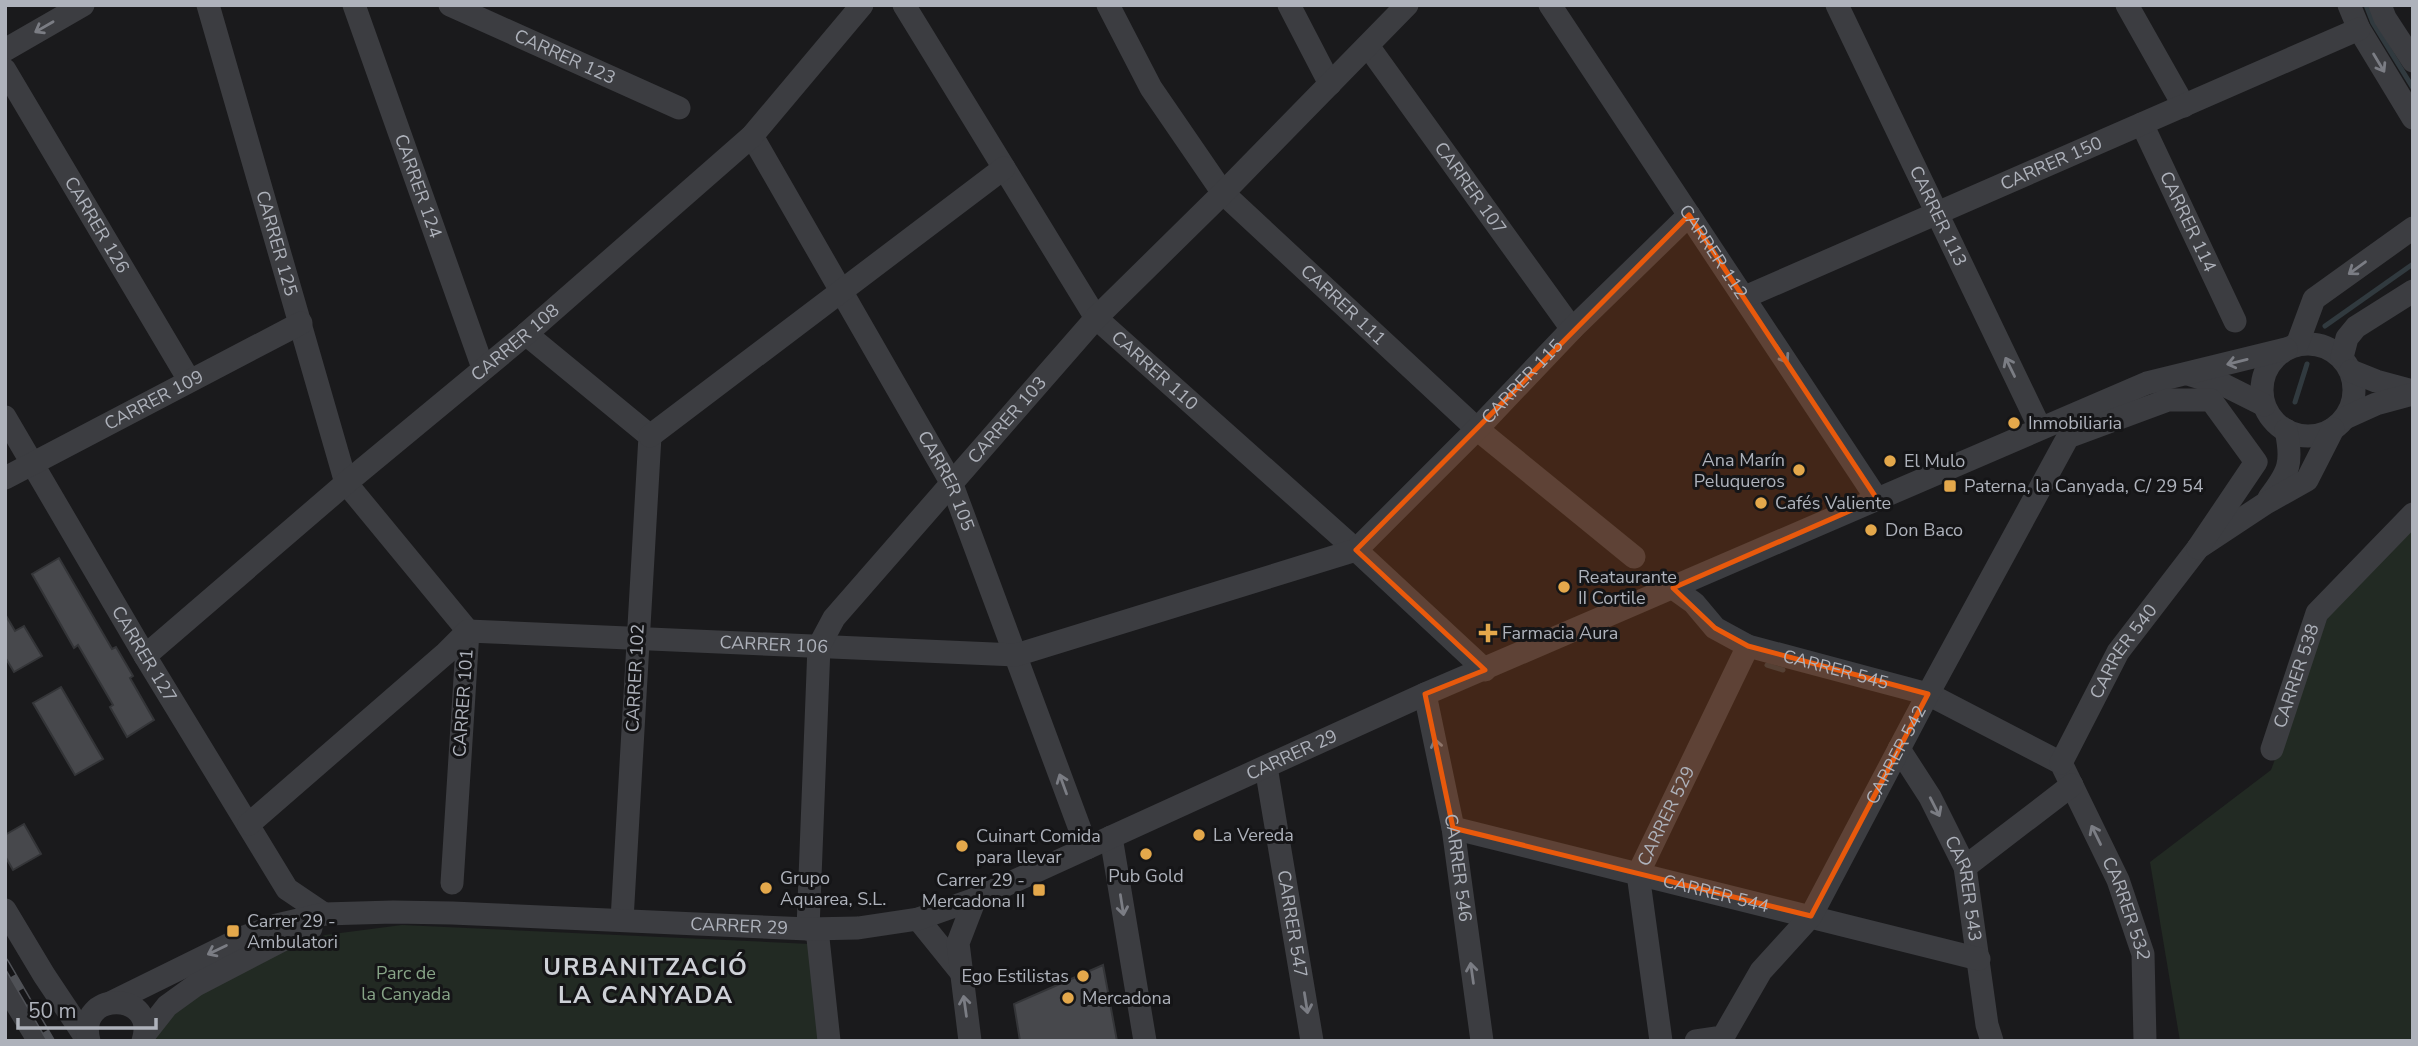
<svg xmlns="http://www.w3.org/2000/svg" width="2418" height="1046" font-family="'Nunito Sans',sans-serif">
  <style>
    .green { fill: #222a23 }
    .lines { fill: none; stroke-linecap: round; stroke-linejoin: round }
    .stream { stroke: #313a3f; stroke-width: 5 }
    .building { fill: #47484c; stroke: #343538; stroke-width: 2 }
    .minor { stroke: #3c3d41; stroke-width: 23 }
    .rail-casing { stroke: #4f5156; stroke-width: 8 }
    .rail { stroke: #151517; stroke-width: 5; stroke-dasharray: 16; stroke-linecap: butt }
    .oneway { stroke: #7b7d84 }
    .marked { fill: #e8590c; fill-opacity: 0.2; stroke: #e8590c; stroke-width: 5; stroke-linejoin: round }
    .poi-dot { fill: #e4a84b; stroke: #151517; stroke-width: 2.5 }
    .labels { text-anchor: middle; stroke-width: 6; stroke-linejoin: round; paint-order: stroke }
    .street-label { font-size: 18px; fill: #aeb2bb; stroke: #151517 }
    .poi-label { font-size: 18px; fill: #aeb2bb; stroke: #151517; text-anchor: start }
    .park-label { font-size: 18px; fill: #87a487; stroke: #151517 }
    .district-label { font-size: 24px; font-weight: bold; letter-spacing: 2px; fill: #ced1d7; stroke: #151517 }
  </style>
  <rect width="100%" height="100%" fill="#1a1a1c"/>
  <!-- green -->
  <g class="green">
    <polygon points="2413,524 2413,1041 2180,1041 2150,862 2271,770 2330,611"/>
    <polygon points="402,925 810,944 825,1041 154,1041 162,1025 205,987 268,958 325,935"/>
  </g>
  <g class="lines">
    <!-- stream -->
    <g class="stream">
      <polyline points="2366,5 2373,23 2413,88"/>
      <polyline points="2325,326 2413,264"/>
      <polyline points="2295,402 2307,364"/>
      <polyline points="1767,665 1783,670"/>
    </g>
  </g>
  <!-- building -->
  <g class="building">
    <polygon points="59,558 112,649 116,647 133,676 130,678 154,720 127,737 110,707 113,705 78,645 74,648 32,574"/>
    <polygon points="5,614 15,631 24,626 42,656 14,672 5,657"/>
    <polygon points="61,687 103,759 75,775 33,703"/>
    <polygon points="24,824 41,854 13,870 5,856 5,835"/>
    <polygon points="1103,965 1117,1041 1020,1041 1014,1004"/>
  </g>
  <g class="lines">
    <!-- minor -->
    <g class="minor">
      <path id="s1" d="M208 5 346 483 468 631 452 883"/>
      <path id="s2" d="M354 5 483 368"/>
      <path id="s3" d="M450 5 679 108"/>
      <path id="s4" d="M904 5 1096 318 1356 550 1485 670"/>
      <path id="s5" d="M1108 5 1151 88 1223 193 1477 429 1634 557"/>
      <polyline points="1289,5 1330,84"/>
      <path id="s6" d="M1550 5 1877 499"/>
      <path id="s7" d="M1837 5 2040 428"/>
      <polyline points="2127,5 2184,106"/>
      <polyline points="2349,5 2359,29 2413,118"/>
      <polyline points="2380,5 2385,18 2413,61"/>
      <path id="s8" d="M1368 46 1572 329"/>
      <polyline points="5,50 83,5"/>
      <path id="s9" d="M5 70 189 380"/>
      <path id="s10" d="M2142 124 2235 321"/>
      <path id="s11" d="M752 136 951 482 1087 848"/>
      <path id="s12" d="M1745 297 2359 29"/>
      <polyline points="526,334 650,436 622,920"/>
      <circle cx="2308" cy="390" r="46"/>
      <polyline points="2297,345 2314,299 2413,228"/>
      <polyline points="2342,357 2347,338 2356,327 2413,291"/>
      <polyline points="2351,371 2376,381 2413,391"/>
      <polyline points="2188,374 2226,386 2264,405"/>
      <path id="s13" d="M5 417 145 656 287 889 324 914"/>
      <polyline points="2345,418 2376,404 2413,394"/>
      <polyline points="650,436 1004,168"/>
      <path id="s14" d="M5 478 301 323"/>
      <path d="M2269 498C2289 472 2293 463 2286 430"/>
      <path id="s15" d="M1673 588 1694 603 1715 628 1748 646 1928 694 2061 763 2118 880 2143 954 2145 1041"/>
      <path id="s16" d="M145 656 346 483 526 334 752 136 862 5"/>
      <path id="s17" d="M1425 694 1453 828 1482 1041"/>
      <path id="s18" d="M1899 749 1930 797 1965 867 1987 1025 1992 1041"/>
      <path id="s19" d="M2272 749 2317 613 2413 514"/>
      <path id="s20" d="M2061 763 2118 652 2198 548 2266 503 2307 480 2333 429"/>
      <path id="s21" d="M1266 767 1312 1041"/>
      <path id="s22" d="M249 824 446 653 468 631 1016 655 1356 550 1477 429 1572 329 1689 215"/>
      <path id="s23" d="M1453 828 1979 959"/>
      <polyline points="1111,837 1145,1041"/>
      <polyline points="1965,867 2072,785"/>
      <polyline points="5,910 44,975 88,1041"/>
      <polyline points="918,919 960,971"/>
      <path id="s24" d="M808 929 819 646 834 618 1096 318 1223 193 1407 5"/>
      <polyline points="817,929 829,1041"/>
      <polyline points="5,985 39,1041"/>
      <path id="s25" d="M112 1002 244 937 277 925 324 914 393 912 452 913 808 929 858 928 918 919 975 899 1425 694 2147 383 2286 349"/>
      <polyline points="145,1034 167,1006 196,985 294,934 311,928"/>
      <path d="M89 1041C75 989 159 991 143 1041"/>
      <polyline points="970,1041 958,943 975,899"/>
      <path id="s26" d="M1661 1041 1638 874 1748 646"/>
      <path id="s27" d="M1696 1041 1723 1037 1761 971 1811 916 1928 694 2068 437 2168 400H2211L2256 462 2198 548"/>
    </g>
    <!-- rail casing -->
    <g class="rail-casing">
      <polyline id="rail" points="5,962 51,1041"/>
    </g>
    <!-- rail -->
    <use href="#rail" class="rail"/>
  </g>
  <!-- one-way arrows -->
  <defs><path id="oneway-shaft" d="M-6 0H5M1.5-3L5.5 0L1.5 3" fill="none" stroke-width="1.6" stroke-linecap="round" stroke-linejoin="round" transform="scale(1.75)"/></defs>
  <g class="oneway">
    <use href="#oneway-shaft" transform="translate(44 27) rotate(150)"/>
    <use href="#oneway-shaft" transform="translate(2379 63) rotate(59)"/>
    <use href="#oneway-shaft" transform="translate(2357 268) rotate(144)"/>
    <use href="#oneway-shaft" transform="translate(1782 354) rotate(57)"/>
    <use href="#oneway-shaft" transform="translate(2237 362) rotate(166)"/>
    <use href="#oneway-shaft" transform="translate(2010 367) rotate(-116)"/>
    <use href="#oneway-shaft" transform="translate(1437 749) rotate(-102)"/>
    <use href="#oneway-shaft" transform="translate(1063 784) rotate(-110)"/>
    <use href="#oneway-shaft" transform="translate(1935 807) rotate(63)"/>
    <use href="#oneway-shaft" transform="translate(2096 835) rotate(-116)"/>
    <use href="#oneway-shaft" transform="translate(1122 905) rotate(81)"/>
    <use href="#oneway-shaft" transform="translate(217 950) rotate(154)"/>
    <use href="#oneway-shaft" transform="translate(1472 973) rotate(-98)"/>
    <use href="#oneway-shaft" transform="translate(1306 1003) rotate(81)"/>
    <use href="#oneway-shaft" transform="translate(965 1006) rotate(-98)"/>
  </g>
  <!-- marked area -->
  <path class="marked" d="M1689 215 1877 499 1673 588 1715 628 1748 646 1928 694 1811 916 1453 828 1425 694 1485 670 1356 550Z"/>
  <!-- markers -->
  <g class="poi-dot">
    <circle cx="2014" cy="423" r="7"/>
    <circle cx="1890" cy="461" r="7"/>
    <circle cx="1799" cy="470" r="7"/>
    <rect x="1943" y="479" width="14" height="14" rx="3.5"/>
    <circle cx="1761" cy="503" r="7"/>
    <circle cx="1871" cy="530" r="7"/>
    <circle cx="1564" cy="587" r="7"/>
    <path d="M1484.5 622.5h7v7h7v7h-7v7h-7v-7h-7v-7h7z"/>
    <circle cx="1199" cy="835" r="7"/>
    <circle cx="962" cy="846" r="7"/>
    <circle cx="1146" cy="854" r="7"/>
    <circle cx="766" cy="888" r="7"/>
    <rect x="1032" y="883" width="14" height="14" rx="3.5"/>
    <rect x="226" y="924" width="14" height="14" rx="3.5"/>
    <circle cx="1083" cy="976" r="7"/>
    <circle cx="1068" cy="998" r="7"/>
  </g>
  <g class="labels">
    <!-- street labels -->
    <g class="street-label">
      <text dy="6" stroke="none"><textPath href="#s3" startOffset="126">CARRER 123</textPath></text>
      <text dy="6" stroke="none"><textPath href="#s12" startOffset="334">CARRER 150</textPath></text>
      <text dy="6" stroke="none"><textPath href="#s2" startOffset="192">CARRER 124</textPath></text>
      <text dy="6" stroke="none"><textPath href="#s8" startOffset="175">CARRER 107</textPath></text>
      <text dy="6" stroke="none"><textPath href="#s7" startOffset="234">CARRER 113</textPath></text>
      <text dy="6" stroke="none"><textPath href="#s10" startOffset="108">CARRER 114</textPath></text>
      <text dy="6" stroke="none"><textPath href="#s9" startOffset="180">CARRER 126</textPath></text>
      <text dy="6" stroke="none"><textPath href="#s1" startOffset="248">CARRER 125</textPath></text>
      <text dy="6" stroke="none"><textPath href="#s6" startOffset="296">CARRER 112</textPath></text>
      <text dy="6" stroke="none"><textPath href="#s5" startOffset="385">CARRER 111</textPath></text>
      <text dy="6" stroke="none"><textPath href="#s16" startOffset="485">CARRER 108</textPath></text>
      <text dy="6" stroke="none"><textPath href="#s4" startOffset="446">CARRER 110</textPath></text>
      <text dy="6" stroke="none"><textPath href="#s22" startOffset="1433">CARRER 115</textPath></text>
      <text dy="6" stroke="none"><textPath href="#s14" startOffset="168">CARRER 109</textPath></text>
      <text dy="6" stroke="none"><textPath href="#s24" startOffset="578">CARRER 103</textPath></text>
      <text dy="6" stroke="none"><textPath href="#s11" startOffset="396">CARRER 105</textPath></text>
      <text dy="6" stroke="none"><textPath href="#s22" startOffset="598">CARRER 106</textPath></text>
      <text dy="6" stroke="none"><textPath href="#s20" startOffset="128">CARRER 540</textPath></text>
      <text dy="6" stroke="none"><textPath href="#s13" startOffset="275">CARRER 127</textPath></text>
      <text dy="6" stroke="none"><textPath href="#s15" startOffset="187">CARRER 545</textPath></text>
      <text dy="6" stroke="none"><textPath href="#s19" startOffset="77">CARRER 538</textPath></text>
      <text transform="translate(635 678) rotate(-87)" y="6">CARRER 102</text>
      <text transform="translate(463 703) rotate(-86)" y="6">CARRER 101</text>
      <text dy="6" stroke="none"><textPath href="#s27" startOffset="360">CARRER 542</textPath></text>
      <text dy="6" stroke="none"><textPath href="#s25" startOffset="1234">CARRER 29</textPath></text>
      <text dy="6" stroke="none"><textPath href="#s26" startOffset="233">CARRER 529</textPath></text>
      <text dy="6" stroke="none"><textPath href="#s17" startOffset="177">CARRER 546</textPath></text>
      <text dy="6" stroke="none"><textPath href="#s18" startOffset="156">CARRER 543</textPath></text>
      <text dy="6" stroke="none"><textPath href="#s23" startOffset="271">CARRER 544</textPath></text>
      <text dy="6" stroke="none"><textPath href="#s15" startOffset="592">CARRER 532</textPath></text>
      <text dy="6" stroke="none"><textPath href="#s21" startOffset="159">CARRER 547</textPath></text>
      <text dy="6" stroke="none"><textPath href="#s25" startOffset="646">CARRER 29</textPath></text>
    </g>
    <!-- poi labels -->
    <g class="poi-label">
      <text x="2028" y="429">Inmobiliaria</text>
      <text x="1785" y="466" text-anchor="end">Ana Marín<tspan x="1785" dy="21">Peluqueros</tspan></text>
      <text x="1904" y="467">El Mulo</text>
      <text x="1964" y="492">Paterna, la Canyada, C/ 29 54</text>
      <text x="1775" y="509">Cafés Valiente</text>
      <text x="1885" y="536">Don Baco</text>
      <text x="1578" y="583">Reataurante<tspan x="1578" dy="21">II Cortile</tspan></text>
      <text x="1502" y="639">Farmacia Aura</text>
      <text x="1213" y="841">La Vereda</text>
      <text x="976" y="842">Cuinart Comida<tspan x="976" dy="21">para llevar</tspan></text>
      <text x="1146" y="882" text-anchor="middle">Pub Gold</text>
      <text x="780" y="884">Grupo<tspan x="780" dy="21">Aquarea, S.L.</tspan></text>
      <text x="1025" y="886" text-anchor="end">Carrer 29 -<tspan x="1025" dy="21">Mercadona II</tspan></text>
      <text x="247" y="927">Carrer 29 -<tspan x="247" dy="21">Ambulatori</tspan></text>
      <text x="1069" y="982" text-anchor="end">Ego Estilistas</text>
      <text x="1082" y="1004">Mercadona</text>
    </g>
    <!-- park labels -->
    <g class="park-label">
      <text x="406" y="979">Parc de<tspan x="406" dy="21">la Canyada</tspan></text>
    </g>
    <!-- district labels -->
    <g class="district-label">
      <text x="646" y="975">URBANITZACIÓ<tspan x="646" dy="28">LA CANYADA</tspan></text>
    </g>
  </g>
  <!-- border -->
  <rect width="2418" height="1046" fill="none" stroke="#aeb2bb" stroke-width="14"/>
  <!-- scale -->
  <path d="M18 1018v10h138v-10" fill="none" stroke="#aeb2bb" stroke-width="3.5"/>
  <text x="28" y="1018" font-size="21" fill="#aeb2bb" stroke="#151517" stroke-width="5" paint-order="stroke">50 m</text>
</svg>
